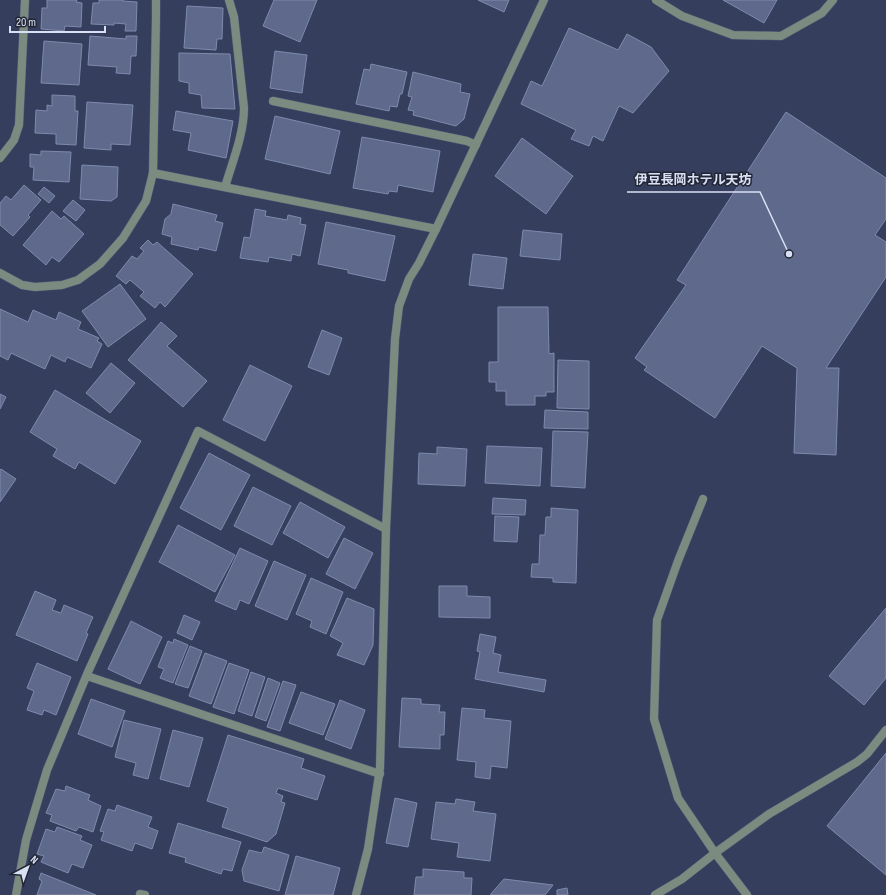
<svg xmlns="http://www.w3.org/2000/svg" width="886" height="895" font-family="'Sofia Sans Condensed','Noto Sans JP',sans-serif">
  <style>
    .building { fill: #5f698b; stroke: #7e8aad }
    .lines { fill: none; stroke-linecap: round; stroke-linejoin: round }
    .service-casing { stroke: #535b78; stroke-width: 9 }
    .minor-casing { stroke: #535b78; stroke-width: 9 }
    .tertiary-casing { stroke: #535b78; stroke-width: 9 }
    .service { stroke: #7c8b7f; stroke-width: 8 }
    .minor { stroke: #7c8b7f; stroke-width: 8 }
    .tertiary { stroke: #7c8b7f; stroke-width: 8 }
    .leader { fill: none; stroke: #dae0f4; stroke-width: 1.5 }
    .callout-dot { fill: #dae0f4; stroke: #212634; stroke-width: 1.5 }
    .callout-label { font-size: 13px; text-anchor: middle; font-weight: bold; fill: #dae0f4; stroke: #212634; stroke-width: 3; stroke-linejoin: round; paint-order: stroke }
  </style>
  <rect width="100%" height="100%" fill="#353e5d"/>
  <!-- building -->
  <g class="building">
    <polygon points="47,0 77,0 76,2 82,3 81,27 65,26 64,31 41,29 42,8 47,8"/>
    <polygon points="99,0 123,0 123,1 137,2 136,31 125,31 126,24 114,23 114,25 91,24 93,3 99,3"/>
    <polygon points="274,0 317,0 300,42 263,26"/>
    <polygon points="478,0 509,0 504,12"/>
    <polygon points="723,0 777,0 764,23"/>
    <polygon points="187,6 223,8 222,39 217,39 216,50 184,48"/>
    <polygon points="569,28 618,50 627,34 651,47 669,71 633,113 619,106 603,141 593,136 589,146 571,139 576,130 521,104 531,81 542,86"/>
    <polygon points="90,36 126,39 126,36 137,36 136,56 131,56 130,74 116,73 117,67 88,65"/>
    <polygon points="44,41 82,44 79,85 41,83"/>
    <polygon points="275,51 307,55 302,93 270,88"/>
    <polygon points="179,53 230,54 235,109 202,108 201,95 189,93 189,83 179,81"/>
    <polygon points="371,64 407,72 402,94 400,94 397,107 390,106 389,111 356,104 364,69 370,70"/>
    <polygon points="413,72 461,84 460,92 470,94 464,119 456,126 413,115 414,111 408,110 412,97 408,96"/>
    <polygon points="52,95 75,96 75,111 78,111 76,145 56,144 56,134 35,133 36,110 47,111 47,105 52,106"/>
    <polygon points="87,102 133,105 130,145 111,144 111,150 84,148"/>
    <polygon points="176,111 233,121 226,158 188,150 191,133 173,130"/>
    <polygon points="786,112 886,178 886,219 875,235 886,242 886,277 826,368 839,368 836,455 794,453 797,368 762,346 715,418 644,370 647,367 635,358 686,285 677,280"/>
    <polygon points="275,116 340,131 330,174 265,159"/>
    <polygon points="362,137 440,151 433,192 398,185 397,192 389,191 388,194 353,188"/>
    <polygon points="522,138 573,176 546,214 495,176"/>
    <polygon points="41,151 71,152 69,182 33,180 34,167 30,167 30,154 41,155"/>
    <polygon points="82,165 118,167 117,197 111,201 80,199"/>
    <polygon points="24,185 41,200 28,215 30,217 13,236 0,225 0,203 6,196 11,200"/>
    <polygon points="44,187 55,196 49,203 38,194"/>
    <polygon points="73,200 85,210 76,221 63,211"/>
    <polygon points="173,204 217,215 215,221 223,223 216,251 199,247 198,250 171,244 172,237 162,234 165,219 171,214"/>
    <polygon points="255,209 266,211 265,216 287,220 288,215 301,218 300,224 306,225 300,256 292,254 291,261 269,257 268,262 240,258 244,237 250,238"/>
    <polygon points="52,211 61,219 64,216 84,234 59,262 52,257 46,265 23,245"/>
    <polygon points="326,222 395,236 385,281 348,273 348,270 318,264"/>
    <polygon points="523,230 562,234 560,260 520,256"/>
    <polygon points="148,240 153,245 157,242 193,274 165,307 160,302 155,308 140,296 144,292 130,280 126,284 116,276 132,256 137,259 144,251 140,248"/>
    <polygon points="473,254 507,258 503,289 469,285"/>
    <polygon points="120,284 146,319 108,347 82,311"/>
    <polygon points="498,307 548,307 549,354 554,353 554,392 546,392 546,396 535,396 535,405 506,405 506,391 496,391 496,382 489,382 489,362 498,362"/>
    <polygon points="0,309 28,322 33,310 56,320 59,312 81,322 78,329 99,338 97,341 102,344 91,368 67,357 65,362 51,355 45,369 11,353 8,360 0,356"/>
    <polygon points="161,322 177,336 167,346 207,381 183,407 128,360"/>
    <polygon points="322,330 342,338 329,375 308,367"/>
    <polygon points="558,360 589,361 589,409 557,408"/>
    <polygon points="111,363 135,383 110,413 86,393"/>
    <polygon points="250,365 292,386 265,441 223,420"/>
    <polygon points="55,390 141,441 115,484 79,462 75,469 53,456 57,449 30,432"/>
    <polygon points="0,394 6,397 0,409"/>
    <polygon points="545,410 588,412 588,429 544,428"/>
    <polygon points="553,431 588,432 585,488 551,486"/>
    <polygon points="487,446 542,448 540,486 485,483"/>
    <polygon points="437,447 467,449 465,486 418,484 419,453 437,454"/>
    <polygon points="209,453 250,475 221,530 180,508"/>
    <polygon points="1,469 16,479 0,502 0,470"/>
    <polygon points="253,487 291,506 272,545 234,526"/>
    <polygon points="493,498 526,500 525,515 492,514"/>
    <polygon points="300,502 345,527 328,558 283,533"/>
    <polygon points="551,508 578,510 576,583 553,582 553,578 531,577 532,564 539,564 540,535 545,535 546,517 551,517"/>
    <polygon points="495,516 519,517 517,542 494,541"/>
    <polygon points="178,525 235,555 215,592 159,562"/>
    <polygon points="344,538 373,553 355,589 326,574"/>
    <polygon points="240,548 268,561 249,604 240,600 236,610 215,601"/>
    <polygon points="274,561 306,575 287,620 255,606"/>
    <polygon points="311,578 343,592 326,634 310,627 312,621 296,614"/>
    <polygon points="439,586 467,586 467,596 490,597 490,618 439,617"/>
    <polygon points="35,591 56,600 52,610 61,613 64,605 93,617 86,633 88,634 77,661 16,635"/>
    <polygon points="347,598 374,609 373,645 364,665 337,655 343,643 330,636"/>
    <polygon points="886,608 886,678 864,705 829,676"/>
    <polygon points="184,615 200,622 192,640 177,633"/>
    <polygon points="131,621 162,637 140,684 108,669"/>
    <polygon points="480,634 496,637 493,653 501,655 498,672 546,680 544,692 475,679 480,652 477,651"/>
    <polygon points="174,639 188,645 173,683 160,678 164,669 158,667 168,641 173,643"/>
    <polygon points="190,646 202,651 188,688 175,684"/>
    <polygon points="205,653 227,661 211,704 189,696"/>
    <polygon points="37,663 71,677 56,715 44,710 42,715 27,710 34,691 27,688"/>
    <polygon points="229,663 249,670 234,714 213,707"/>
    <polygon points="251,672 265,677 252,716 238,711"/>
    <polygon points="268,678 280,683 266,721 255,717"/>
    <polygon points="283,681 296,685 280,731 267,727"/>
    <polygon points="301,692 335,704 323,735 289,723"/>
    <polygon points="402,698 421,699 421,704 440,705 439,712 445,712 444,735 440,735 440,749 399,747"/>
    <polygon points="91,699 125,711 112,747 78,734"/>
    <polygon points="340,700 365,710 351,749 325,739"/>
    <polygon points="462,708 485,710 484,718 511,721 507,768 491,766 490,779 475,777 476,762 457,760"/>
    <polygon points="124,720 161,729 148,779 133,775 136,763 115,757"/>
    <polygon points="173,730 203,738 189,787 160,779"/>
    <polygon points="228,735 304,759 301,768 325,776 317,800 278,788 276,793 283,796 281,802 285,803 276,834 267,842 222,827 228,808 207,801"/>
    <polygon points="886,753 886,875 827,826"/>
    <polygon points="66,786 90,795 88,800 101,806 93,832 79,827 76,831 50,821 52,815 46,813 56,789 65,791"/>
    <polygon points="395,798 417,803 408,847 386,843"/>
    <polygon points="456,799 475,802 473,811 496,814 490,861 457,857 459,843 431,839 436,802 455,804"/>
    <polygon points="117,805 152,817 148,827 158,831 152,849 135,843 132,851 101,840 104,832 100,831 108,809 115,811"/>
    <polygon points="178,823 241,842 232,871 223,869 221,874 185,862 186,858 169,853"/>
    <polygon points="57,827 82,836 80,840 92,845 83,868 72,864 68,873 41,862 44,856 37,854 46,829 55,832"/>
    <polygon points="264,847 289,855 279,891 244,881 242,870 249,850 262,853"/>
    <polygon points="296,856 340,868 333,895 285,895"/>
    <polygon points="423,869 464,872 464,878 472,878 471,895 414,895 416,877 423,877"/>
    <polygon points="41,873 96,895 37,895 42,881 39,879"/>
    <polygon points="504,879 553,885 545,895 507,895 505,894 505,895 490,895"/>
    <polygon points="567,888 568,895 557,895 557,890"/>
  </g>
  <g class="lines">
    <!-- service casing -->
    <g class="service-casing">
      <g id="service">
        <polyline points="273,101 467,141 476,145"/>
        <path d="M225 187C232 163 244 134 244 108L234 17 229 0"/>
        <polyline points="87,676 380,774"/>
        <polyline points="140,894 145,895"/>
      </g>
    </g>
    <!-- minor casing -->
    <g class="minor-casing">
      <g id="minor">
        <polyline points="656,0 682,16 733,35 781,36 822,13 833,0"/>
        <polyline points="0,158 14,140 19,125 25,0"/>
        <polyline points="153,173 436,229"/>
        <polyline points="0,273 22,285 35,287 62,285 78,280 100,264 123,238 146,201 153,173 156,18 156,0"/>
        <polyline points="16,895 26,840 47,770 88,672 198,431 386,529"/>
        <polyline points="356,895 368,849 380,768 386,529 395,339 399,306 409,279 419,263 436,229 544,0"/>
        <polyline points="655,895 682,879 715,853 769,814 857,762 867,754 886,730"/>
      </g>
    </g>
    <!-- tertiary casing -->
    <g class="tertiary-casing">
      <polyline id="tertiary" points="703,499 678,561 657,620 654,719 678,798 715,853 747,895"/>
    </g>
    <!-- service -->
    <use href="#service" class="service"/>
    <!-- minor -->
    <use href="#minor" class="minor"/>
    <!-- tertiary -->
    <use href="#tertiary" class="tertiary"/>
  </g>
  <!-- callouts -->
  <path class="leader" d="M789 254L760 192H627"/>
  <circle class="callout-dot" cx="789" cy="254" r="4"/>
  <g class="callout-label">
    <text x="693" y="184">伊豆長岡ホテル天坊</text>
  </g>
  <!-- north arrow -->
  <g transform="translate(28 867) rotate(41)" stroke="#212634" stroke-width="3" paint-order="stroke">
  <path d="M0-3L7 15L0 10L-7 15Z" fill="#dae0f4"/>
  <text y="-6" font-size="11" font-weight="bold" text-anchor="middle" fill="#dae0f4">N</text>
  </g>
  <!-- scale -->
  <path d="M10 26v6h95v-6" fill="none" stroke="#dae0f4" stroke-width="2"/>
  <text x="16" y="26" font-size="12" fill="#dae0f4" stroke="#212634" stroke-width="3" paint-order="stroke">20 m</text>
</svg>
